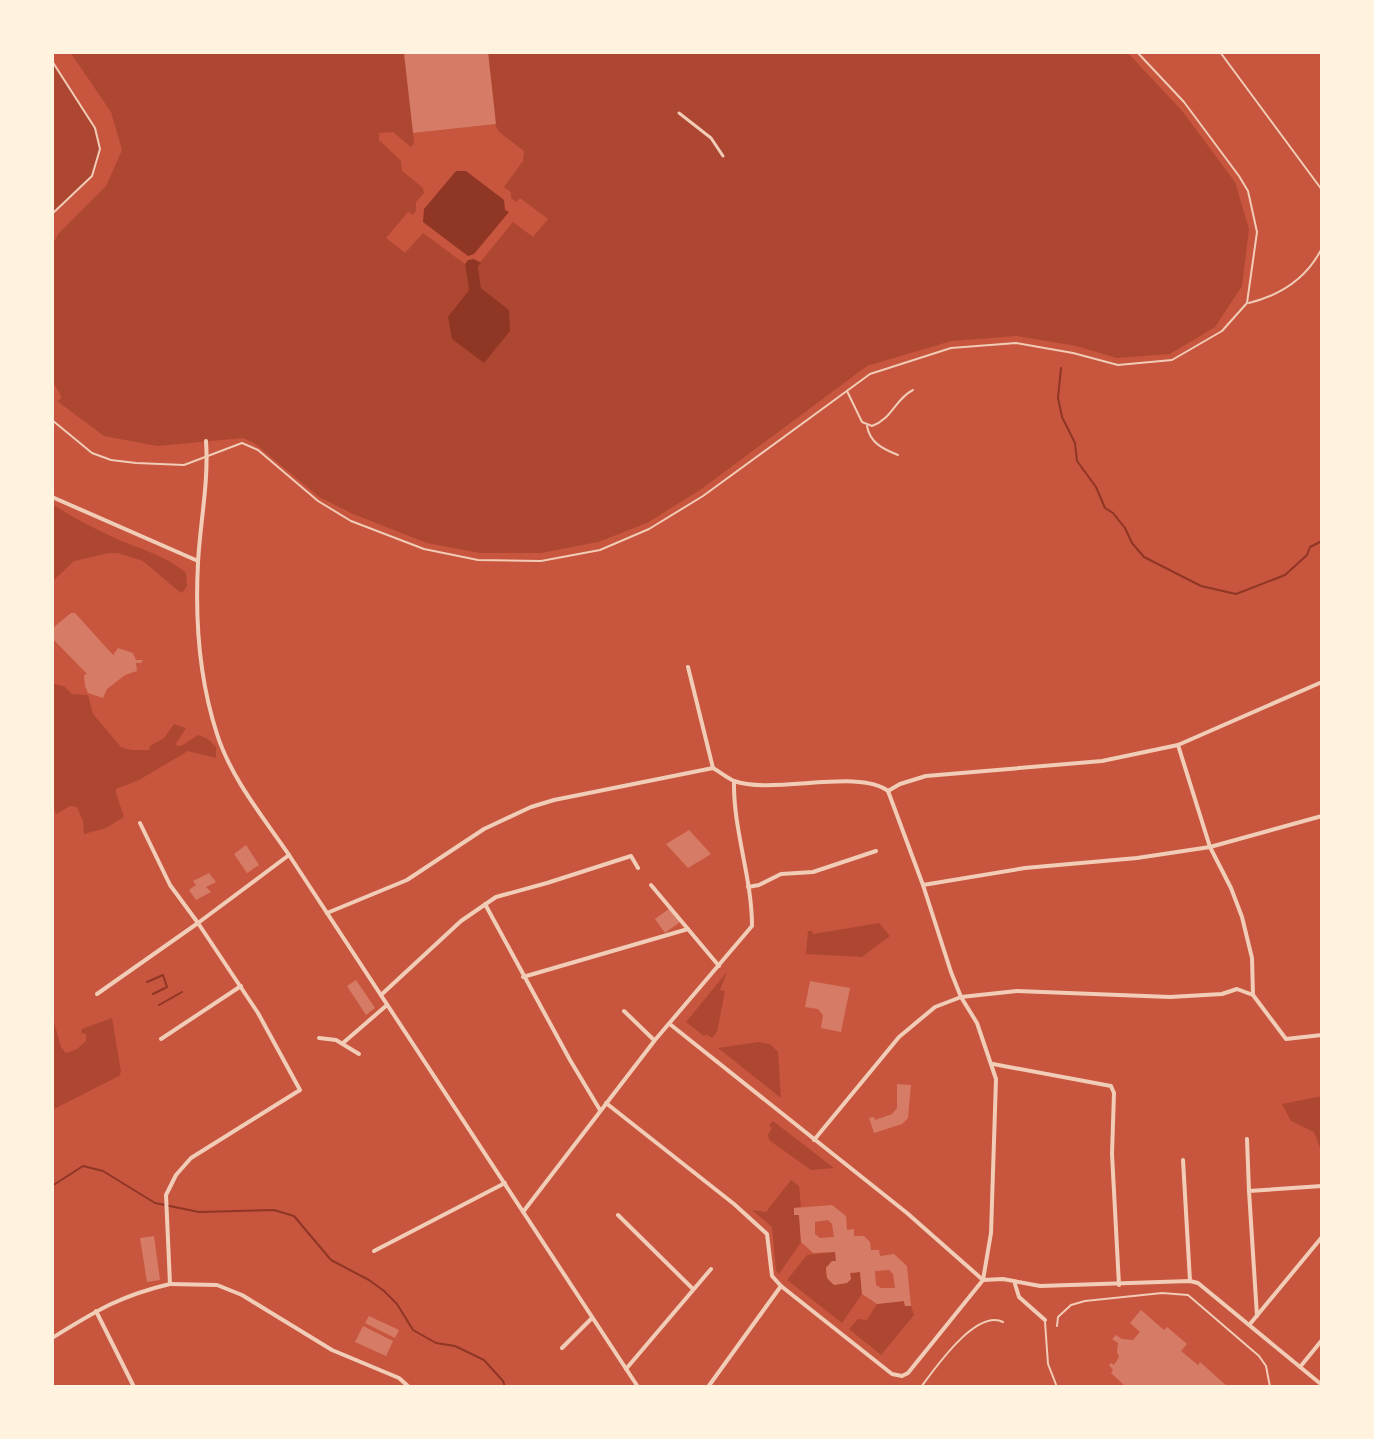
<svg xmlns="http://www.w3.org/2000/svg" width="1374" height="1439" font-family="Jost,sans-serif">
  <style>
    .green { fill: #ae4732; fill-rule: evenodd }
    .water { fill: #8f3625 }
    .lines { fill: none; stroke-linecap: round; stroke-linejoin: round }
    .stream { stroke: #8f3625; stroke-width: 2 }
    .building { fill: #d67c66; fill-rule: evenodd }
    .service { stroke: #f1ccb7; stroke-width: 2 }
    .pedestrian { stroke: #f1ccb7; stroke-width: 3 }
    .minor { stroke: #f1ccb7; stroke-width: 4 }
    .tertiary { stroke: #f1ccb7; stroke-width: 4 }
  </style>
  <rect width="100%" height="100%" fill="#c8553d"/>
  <!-- green -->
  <g class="green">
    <path d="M70 52H1127L1183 112 1235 182 1249 229 1242 286 1215 327 1170 354 1117 358 1076 346 1017 336 951 341 867 366 700 490 647 523 598 542 541 553H480L427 543 353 514 319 497 254 443 243 438 157 446 104 436 57 401 62 398 52 380V246L58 234 106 186 122 150 111 112ZM495 124 499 132 524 151 523 161 504 187 511 192V198L516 202 520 198 548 219 533 237 513 222 478 265 481 288 509 310 484 363 452 338 449 317 469 290 465 264 423 233 405 253 386 238 408 212 413 215 416 211V202L424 193 423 188 402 171 401 161 379 140V133L393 132 411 147 414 143 413 133Z"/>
    <polygon points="52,61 95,128 100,149 92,176 52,214"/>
    <path d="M52 504C71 516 92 528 113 537 138 549 164 554 186 573L187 586 182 593 177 590 143 561 118 553H109L74 561 52 582Z"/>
    <polygon points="52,683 65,687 72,694 88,695 93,714 121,747 131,750 149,750 150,746 164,738 174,724 186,728 175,745 181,746 198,735 208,739 216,747 216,758 188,751 139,780 116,789 116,793 124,817 106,828 84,834 83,821 77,807 70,806 56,814 52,804"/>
    <polygon points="879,923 890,936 862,957 806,954 808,931 812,931 813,934"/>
    <polygon points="727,972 720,990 725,991 717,1032 712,1038 706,1034 704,1036 686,1022"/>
    <polygon points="52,1015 61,1047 66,1053 77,1049 86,1041 86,1034 81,1033 82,1029 112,1018 121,1072 119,1076 52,1110"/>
    <polygon points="758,1042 770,1044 778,1052 781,1098 718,1048"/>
    <polygon points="1322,1096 1322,1167 1320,1148 1314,1132 1291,1121 1282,1104"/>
    <polygon points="773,1121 834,1168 811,1170 769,1140 768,1134 772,1128 769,1125"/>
    <polygon points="791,1180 799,1186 801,1207 794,1208 794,1215 799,1215 801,1242 779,1274 776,1271 772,1227 752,1210 766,1212"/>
    <polygon points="835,1252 836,1261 832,1261 826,1268 827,1278 834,1285 847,1283 851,1279 850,1273 860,1272 862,1294 842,1323 787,1280 807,1255"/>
    <polygon points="904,1301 905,1306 911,1306 914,1315 881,1355 849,1329 858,1319 867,1320 877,1304"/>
  </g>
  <!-- water -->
  <g class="water">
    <polygon points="456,171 466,171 504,200 505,210 509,212 474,254 468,256 423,222 424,209"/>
    <polygon points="474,259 481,263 478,266 481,288 509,310 510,331 484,363 452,339 448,317 469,290 465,264 468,260"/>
  </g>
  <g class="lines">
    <!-- stream -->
    <g class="stream">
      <polyline points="1061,368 1058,398 1062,417 1075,443 1077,461 1096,487 1105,508 1113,513 1125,528 1132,543 1144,557 1201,586 1236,594 1285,575 1307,555 1310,547 1322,541"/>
      <polyline points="147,982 163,975 167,987 153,994"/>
      <polyline points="159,1005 182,992"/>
      <polyline points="52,1186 83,1166 103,1171 155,1203 199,1212 274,1210 294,1216 331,1260 369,1280 384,1291 397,1304 413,1330 436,1343 455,1346 484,1360 503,1381 505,1387"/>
    </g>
  </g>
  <!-- building -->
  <g class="building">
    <polygon points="416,52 488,52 496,124 413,133 404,53"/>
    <polygon points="71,613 75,613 113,655 118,648 133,653 136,660 143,660 141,663 136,663 137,671 125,675 107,689 103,698 88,693 85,686 84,675 87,674 52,638 52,624 54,627"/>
    <polygon points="689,830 711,854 688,868 666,844"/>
    <polygon points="246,845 259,865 247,873 234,854"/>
    <polygon points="209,873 216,882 206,887 211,892 196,900 189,890 196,885 193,881"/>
    <polygon points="670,908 680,922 665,933 655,919"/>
    <polygon points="356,980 375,1008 366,1015 347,986"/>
    <polygon points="810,981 850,988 841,1032 821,1028 823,1015 818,1009 805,1007"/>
    <polygon points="897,1084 911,1085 908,1118 902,1124 874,1133 869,1118 874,1117 875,1120 892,1114 897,1108"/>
    <path d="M832 1205 846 1216 847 1230 854 1229V1236H864L870 1242 871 1250H879L880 1256 894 1254 907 1266 911 1306H905L904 1301 877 1304 862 1294 860 1272 850 1273 851 1279 847 1283 834 1285 827 1278 826 1268 832 1261H836L835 1252 813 1253 801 1242 799 1215H794V1208ZM828 1220 832 1224 834 1237 820 1238 815 1234V1222ZM889 1270 893 1274 895 1288H881L876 1285 875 1271Z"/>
    <polygon points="154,1236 160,1280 147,1282 140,1238"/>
    <polygon points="1141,1310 1164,1330 1167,1327 1187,1344 1181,1351 1198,1365 1200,1362 1228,1387 1126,1387 1111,1373 1113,1370 1109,1365 1111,1363 1114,1365 1119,1357 1117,1352 1118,1343 1112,1339 1116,1335 1122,1339 1133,1340 1140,1332 1130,1323"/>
    <polygon points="369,1316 399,1330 395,1338 365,1323"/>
    <polygon points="363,1326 393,1341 386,1356 355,1342"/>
  </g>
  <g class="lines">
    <!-- service -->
    <g class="service">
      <polyline points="1220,52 1322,190"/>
      <polyline points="52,61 95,128 100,149 92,176 52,214"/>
      <path d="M1249 303C1281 295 1307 278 1322 248"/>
      <path d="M847 391 862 422 872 426C892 419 895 399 913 390"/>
      <polyline points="52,420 92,453 111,460 136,463 184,465 242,443 258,450 318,501 351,521 424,549 478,560 541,561 600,550 649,529 703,496 870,374 951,348 1016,343 1073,353 1118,365 1172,360 1222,331 1247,303 1257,232 1248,191 1239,176 1184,102 1137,52"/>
      <path d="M867 426C870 443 883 449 898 455"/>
      <polyline points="1045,1322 1048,1364 1057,1387"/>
      <polyline points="1057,1326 1058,1317 1071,1305 1085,1301 1162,1293 1188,1295 1259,1356 1266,1366 1270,1387"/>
      <path d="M921 1387C936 1367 976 1309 1003 1322"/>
    </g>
    <!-- pedestrian -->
    <polyline class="pedestrian" points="679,113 711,138 723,156"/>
    <!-- minor -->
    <g class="minor">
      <path d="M206 441C209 481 200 523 198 563 195 620 199 679 217 734 231 778 263 817 289 855"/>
      <polyline points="52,497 198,561"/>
      <polyline points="688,667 713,768"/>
      <polyline points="1178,745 1210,847 1231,888 1242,917 1252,958 1253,995"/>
      <polyline points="888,791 900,784 926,776 1102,761 1178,745 1322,682"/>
      <polyline points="651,885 719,966"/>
      <polyline points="923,885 1025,868 1137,858 1210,847 1322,816"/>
      <polyline points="748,887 759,885 781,874 813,872 876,851"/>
      <polyline points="485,904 570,1060 600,1110"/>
      <path d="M327 913 407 880 484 829 531 807 554 800 713 768C720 772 727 778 734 781 774 795 858 768 888 791"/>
      <polyline points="523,977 688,929"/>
      <polyline points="97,994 198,923 170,885 140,823"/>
      <polyline points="381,995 461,921 496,897 547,883 631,856 638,868"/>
      <polyline points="624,1011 654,1040"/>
      <polyline points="671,1025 907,1213 983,1280"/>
      <polyline points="319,1038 336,1040 359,1054"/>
      <polyline points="161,1039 241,986"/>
      <polyline points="343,1043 387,1005"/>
      <polyline points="993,1064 1111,1086 1114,1093 1112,1154 1119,1285"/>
      <polyline points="606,1103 734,1204 767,1234 772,1276 781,1286 708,1387"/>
      <polyline points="1247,1139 1249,1191"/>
      <polyline points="814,1140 899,1037 935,1007 961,997 1017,991 1170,997 1222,994 1237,989 1253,995 1286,1039 1322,1035"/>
      <polyline points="1183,1160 1190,1281"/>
      <path d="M523 1212 655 1040 752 926C752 877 733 830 734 781"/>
      <polyline points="618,1215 693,1289"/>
      <polyline points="374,1251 505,1183"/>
      <polyline points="983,1280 1003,1279 1040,1286 1190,1281 1198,1283 1322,1385"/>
      <polyline points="170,1284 217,1285 242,1295 332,1350 399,1378 409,1387"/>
      <polyline points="1015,1284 1019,1297 1045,1320"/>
      <polyline points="781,1286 892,1374 902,1376 908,1373 983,1280 991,1233 996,1079 977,1023 961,997 951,972 923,885 888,791"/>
      <polyline points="96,1311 134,1387"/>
      <polyline points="1257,1316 1249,1191 1322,1186"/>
      <polyline points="1250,1324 1322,1237"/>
      <polyline points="562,1348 592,1318"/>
      <polyline points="1300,1367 1322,1340"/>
      <polyline points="626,1369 711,1269"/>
    </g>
    <!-- tertiary -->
    <path class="tertiary" d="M52 1338C96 1311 119 1296 170 1284L166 1195 176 1175 191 1158 300 1090 258 1013 198 923 289 855 638 1387"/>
  </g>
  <!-- border -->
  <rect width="1374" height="1439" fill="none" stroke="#fff3e0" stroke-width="108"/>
</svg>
